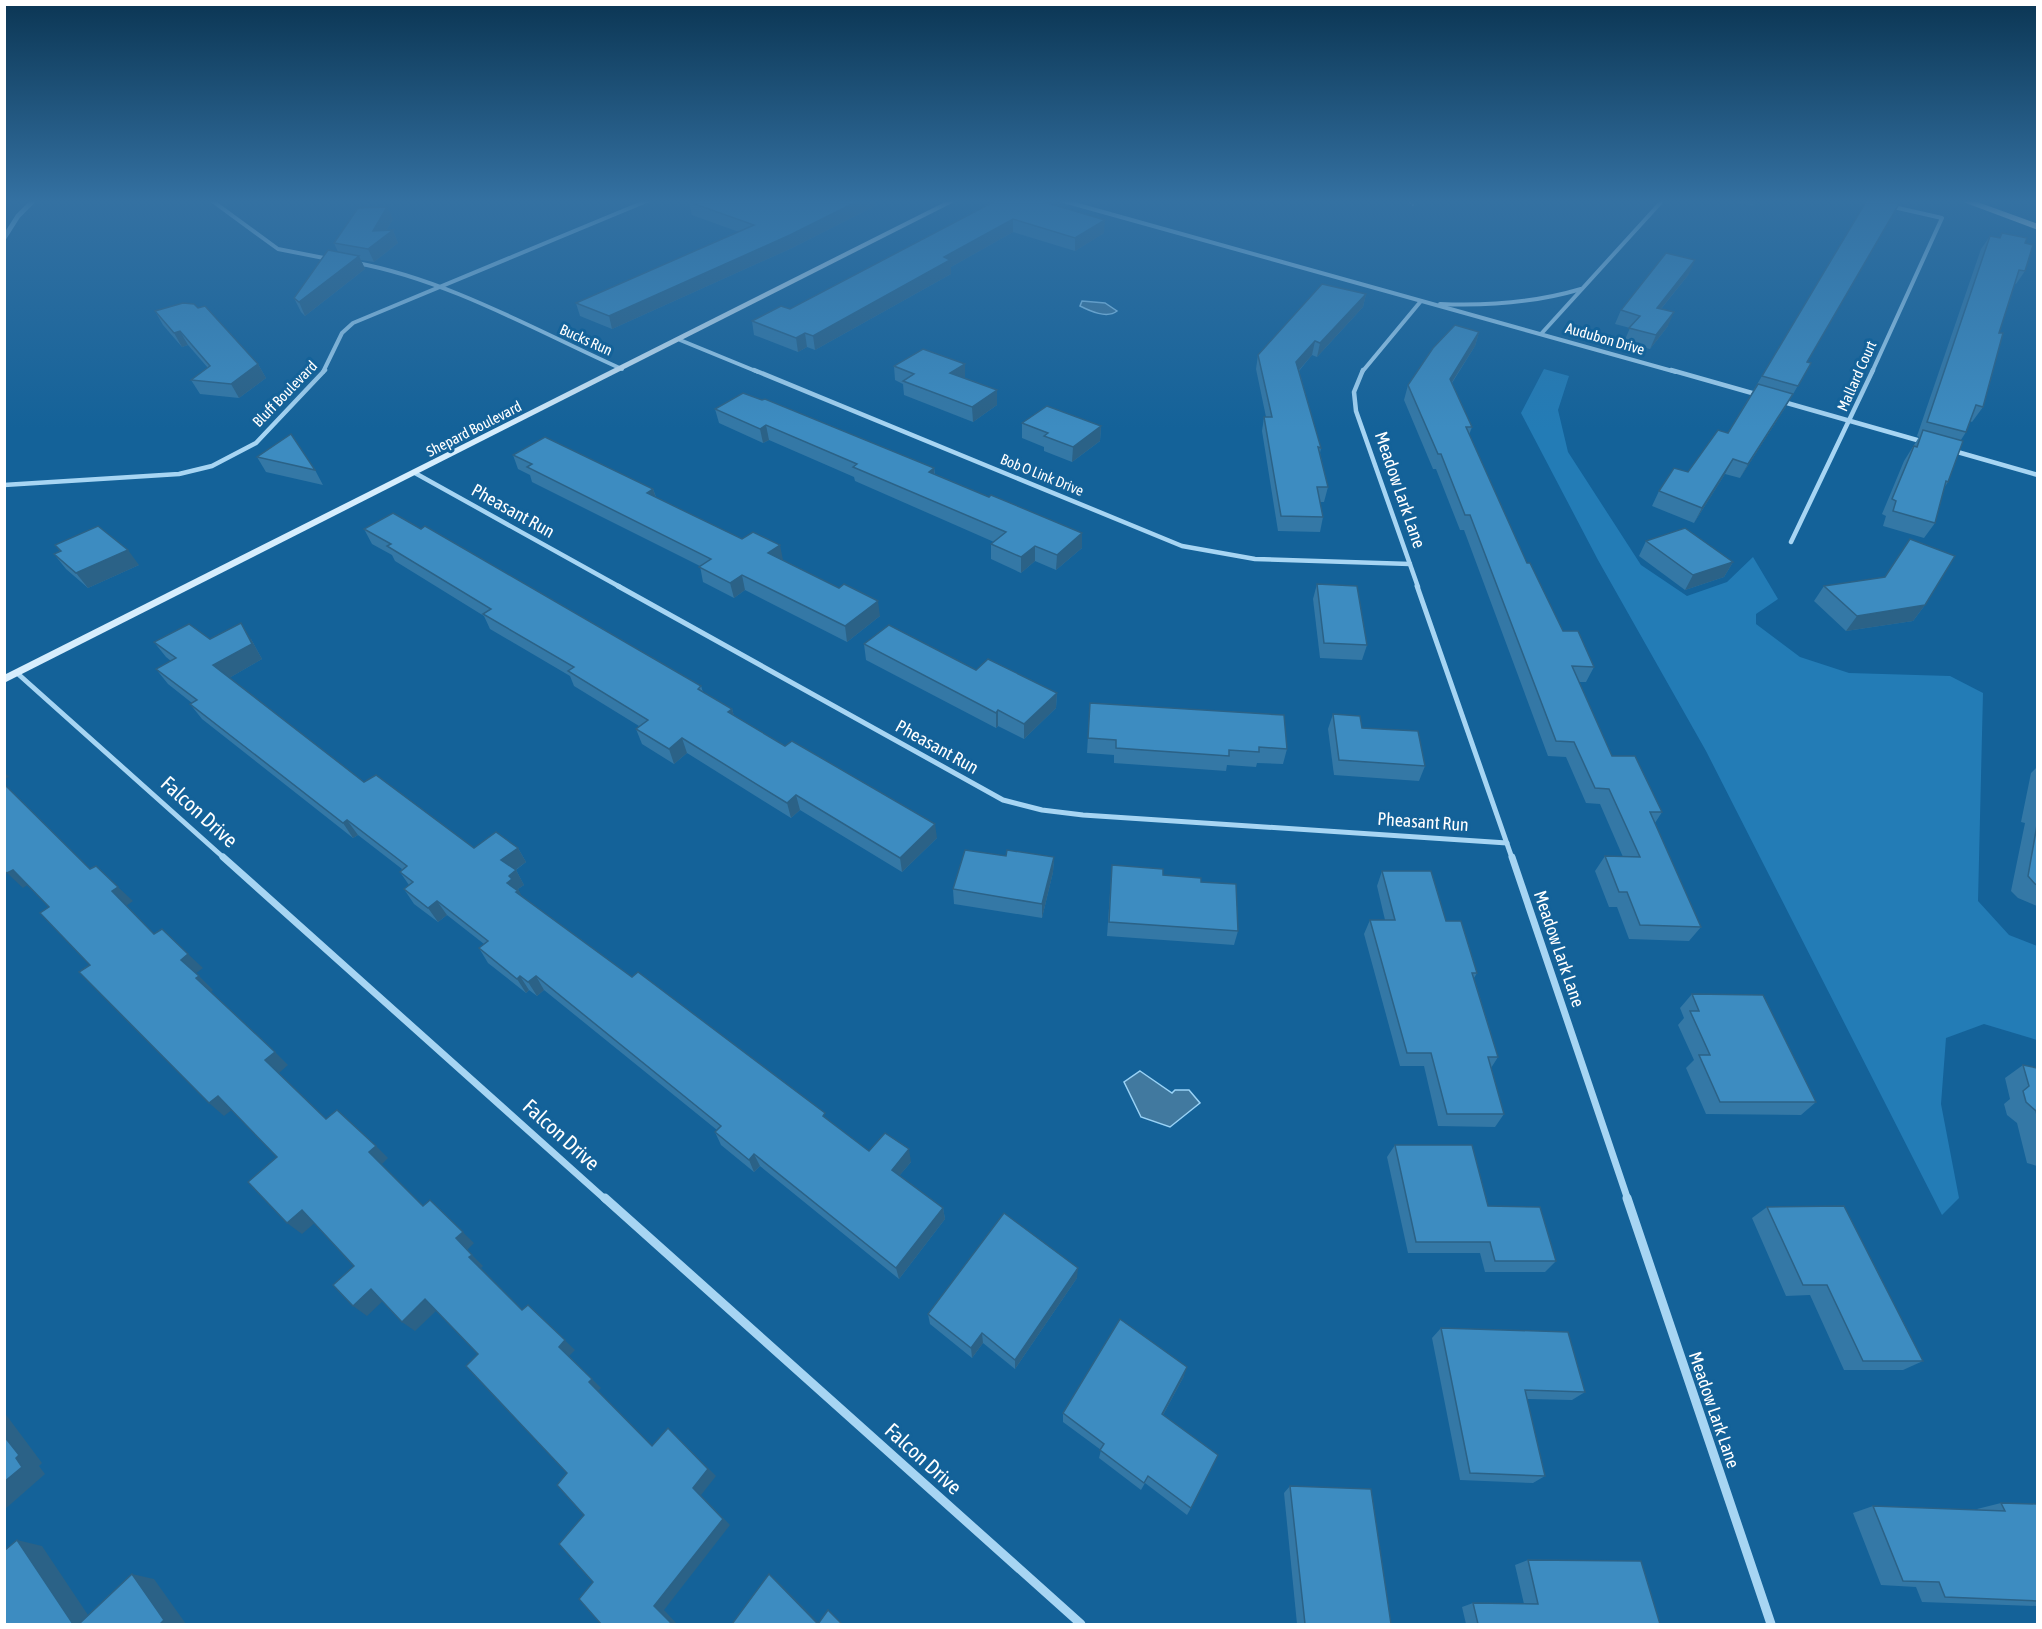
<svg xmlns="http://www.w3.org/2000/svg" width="2042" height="1629" font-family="'Asap Condensed',sans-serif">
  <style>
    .green { fill: #237cb6 }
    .water { fill: #41799f; stroke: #99d2f6; stroke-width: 1.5 }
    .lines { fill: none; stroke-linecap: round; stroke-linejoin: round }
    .stream { stroke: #99d2f6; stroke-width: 5 }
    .path { stroke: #a7d5f3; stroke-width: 2; stroke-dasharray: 1.5 2; stroke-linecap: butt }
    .street-far4 { stroke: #a7d5f3; stroke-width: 4 }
    .street-far3 { stroke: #a7d5f3; stroke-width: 4.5 }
    .street-far2 { stroke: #a7d5f3; stroke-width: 5 }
    .street-far1 { stroke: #a7d5f3; stroke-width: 7 }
    .street { stroke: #a7d5f3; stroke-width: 9 }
    .secondary { fill: #d6edfd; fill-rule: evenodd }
    .highway { fill: #fff; fill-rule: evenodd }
    .wall { fill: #3478a6 }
    .shaded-wall { fill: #2b6287 }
    .building { fill: #3d8cc1; stroke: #2b6287; stroke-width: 1.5 }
    .labels { text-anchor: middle; stroke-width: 6; stroke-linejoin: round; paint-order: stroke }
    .far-street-label { font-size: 15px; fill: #fff; stroke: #146299 }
    .street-label { font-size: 18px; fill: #fff; stroke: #146299 }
    .near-street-label { font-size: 21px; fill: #fff; stroke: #146299 }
  </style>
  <rect width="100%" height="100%" fill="#146299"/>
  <!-- green -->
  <polygon class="green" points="1544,369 1569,376 1558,410 1568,452 1641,565 1687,596 1727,582 1753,557 1778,599 1756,614 1756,624 1800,657 1849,673 1950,676 1983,693 1978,901 2009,935 2037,946 2037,1040 1984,1024 1946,1038 1941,1104 1959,1198 1942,1215 1706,751 1598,560 1521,413"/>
  <!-- water -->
  <g class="water">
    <path d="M1082 301 1105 303 1117 311C1107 319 1090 311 1080 306Z"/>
    <polygon points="1140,1071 1172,1093 1175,1090 1189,1090 1200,1103 1170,1127 1141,1117 1124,1082"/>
  </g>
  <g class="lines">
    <!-- stream -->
    <polyline class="stream" points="4,238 18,216 34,200"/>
    <!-- path -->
    <polyline class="path" points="1407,200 1414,206"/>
    <!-- street-far4 -->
    <g class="street-far4">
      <polyline points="211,200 278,249 329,259"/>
      <polyline points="1060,200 1676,372"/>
      <path d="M357 263C448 280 537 331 622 369"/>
      <path d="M1440 304C1488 306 1534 303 1581 289"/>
      <polyline points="1541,334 1663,200"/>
      <polyline points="680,340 758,372"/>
      <polyline points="323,372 342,333 353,323 649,200"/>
      <polyline points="1362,372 1421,301"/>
      <polyline points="1872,372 1942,218 1889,206"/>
    </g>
    <!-- street-far3 -->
    <g class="street-far3">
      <polyline points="754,370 1182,546 1255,559 1410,564"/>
      <polyline points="1363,370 1354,392 1356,411 1418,587"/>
      <polyline points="1671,370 1759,395"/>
      <polyline points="1780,401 1924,442"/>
      <polyline points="1954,451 2038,475"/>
      <polyline points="415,473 620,587"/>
      <polyline points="4,485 179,474 212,466 256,443 325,370"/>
      <polyline points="1791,542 1873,370"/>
    </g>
    <!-- street-far2 -->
    <g class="street-far2">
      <polyline points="618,586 1003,800 1042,810 1083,815 1507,843"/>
      <polyline points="1417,586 1512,858"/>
      <polyline points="17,673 224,858"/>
    </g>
    <!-- street-far1 -->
    <g class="street-far1">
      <polyline points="223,857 606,1200"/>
      <polyline points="1512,857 1628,1200"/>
    </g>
    <!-- street -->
    <g class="street">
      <polyline points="605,1198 1081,1624"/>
      <polyline points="1627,1198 1771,1624"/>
    </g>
    <!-- secondary -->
    <polygon class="secondary" points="949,200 958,200 4,683 4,675"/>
    <!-- highway -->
    <polygon class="highway" points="1958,200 1972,200 2038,224 2038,230"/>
  </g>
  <!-- wall -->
  <g class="wall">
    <polygon points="997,200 1062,200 1062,205 1058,207 1104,233 1075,251 1013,232 951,267 951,274 815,350 807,347 798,352 754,335 752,321 790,309"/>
    <polygon points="1728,200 1758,200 1753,206"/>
    <polygon points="689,202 875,206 792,248 612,329 580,316 576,303 739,232 692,215"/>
    <polygon points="393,219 386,231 393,230 398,243 374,262 361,260 365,269 305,316 301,312 294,298 338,252 334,243"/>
    <polygon points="2002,233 2025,243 2025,271 2016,284 2015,284 1999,333 1983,407 1972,422 1970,421 1966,432 1961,440 1948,482 1944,488 1935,523 1924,538 1883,526 1886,516 1882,514 1904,461 1919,437 1917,436 1981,249 1990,236 1999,238"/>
    <polygon points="1689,274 1661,309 1668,326 1650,349 1624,342 1630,328 1615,324 1621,310"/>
    <polygon points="1366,294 1363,307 1317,357 1312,355 1299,371 1321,448 1320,453 1328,487 1324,502 1320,502 1323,517 1320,532 1278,531 1262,431 1264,417 1266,417 1256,369 1258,355"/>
    <polygon points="155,311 258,364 266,378 239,398 200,394 191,380 208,368 188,345 182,347 163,325"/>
    <polygon points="1479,332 1475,346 1452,383 1472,427 1469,435 1527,563 1563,631 1594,667 1586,682 1579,682 1612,756 1662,812 1655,823 1701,927 1689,941 1629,939 1617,907 1609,907 1595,871 1605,856 1623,857 1600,804 1586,803 1566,757 1548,756 1464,530 1460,530 1436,469 1433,469 1404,400 1408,385"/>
    <polygon points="1808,362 1811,363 1785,408 1740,478 1725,474 1694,523 1652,506 1659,491 1688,472 1728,433 1762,376"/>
    <polygon points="965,364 965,378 997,390 997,405 973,422 904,395 903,384 895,380 894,366"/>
    <polygon points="715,409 934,468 935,474 989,497 1082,533 1082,548 1056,570 1035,561 1021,573 991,559 991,544 994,542 855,481 854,477 769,440 763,443 719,423"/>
    <polygon points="1022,423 1101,426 1100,441 1072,462 1044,451 1044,447 1022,438"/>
    <polygon points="513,455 653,489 656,497 783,560 880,616 847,642 745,590 734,598 703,582 700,566 532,482 530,475 518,469"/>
    <polygon points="257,457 315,470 323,485 266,472"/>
    <polygon points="364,529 701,686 703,692 732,709 734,716 937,838 902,872 800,810 791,818 687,753 674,764 642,744 636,729 639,726 574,686 570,676 490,629 484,616 395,561 392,555 372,544"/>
    <polygon points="1910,539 1925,605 1913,621 1846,631 1814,601 1824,586 1884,578"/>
    <polygon points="1646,541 1733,562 1724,577 1685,590 1639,556"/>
    <polygon points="55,545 139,565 88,588 66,569 54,554 60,551"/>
    <polygon points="1317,584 1367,645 1362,660 1320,658 1313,599"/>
    <polygon points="251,639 262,659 229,678 364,782 474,848 518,848 526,862 516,870 524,885 518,889 521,896 869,1151 911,1162 899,1176 943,1208 945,1219 899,1279 760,1166 754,1172 721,1145 715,1132 717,1130 544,990 537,996 529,990 526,993 488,963 479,948 484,944 447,915 438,922 414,904 404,889 409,885 400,872 402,869 358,835 353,838 202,719 190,704 192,703 168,684 156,669 171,661 166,657 154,642"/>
    <polygon points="864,644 976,670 1057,693 1056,708 1024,739 998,726 996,728 866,660"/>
    <polygon points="1090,703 1287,749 1283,764 1257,763 1256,767 1227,765 1226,771 1114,763 1114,755 1087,753"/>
    <polygon points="1333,714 1362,728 1425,766 1419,781 1334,775 1328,729"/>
    <polygon points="2037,767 2037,906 2018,898 2011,891 2025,823 2021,822 2031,773"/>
    <polygon points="1006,856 1054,857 1053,872 1042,918 954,904 953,889"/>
    <polygon points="1112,865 1201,882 1238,931 1234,945 1107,936"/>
    <polygon points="1382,871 1446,921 1477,973 1474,978 1498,1057 1491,1068 1504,1114 1495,1127 1438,1126 1424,1066 1400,1066 1364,934 1370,920 1385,920 1377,886"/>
    <polygon points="1692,994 1816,1102 1801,1115 1706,1114 1686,1068 1694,1060 1678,1025 1684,1018 1680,1008"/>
    <polygon points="2023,1065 2037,1068 2037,1166 2027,1163 2017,1123 2007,1115 2004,1104 2010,1099 2005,1078"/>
    <polygon points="1395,1145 1488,1206 1556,1261 1545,1272 1485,1272 1480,1253 1408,1253 1387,1157"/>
    <polygon points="1767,1207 1923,1361 1903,1370 1844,1370 1810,1295 1786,1296 1752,1218"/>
    <polygon points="1077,1278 1015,1369 983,1343 972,1358 930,1324 928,1314"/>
    <polygon points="1441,1328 1585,1392 1572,1400 1527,1399 1545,1476 1533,1483 1460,1480 1432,1338"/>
    <polygon points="1184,1376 1163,1415 1191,1508 1187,1515 1145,1483 1141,1490 1099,1458 1101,1450 1063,1422 1063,1413"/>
    <polygon points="1290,1486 1391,1624 1297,1624 1284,1493"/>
    <polygon points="2001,1503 2037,1504 2037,1606 1922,1602 1916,1587 1881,1585 1853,1513 1873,1506 1978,1510 1977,1509"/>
    <polygon points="1528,1560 1660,1624 1466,1624 1462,1607 1473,1603 1524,1604 1515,1565"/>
  </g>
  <!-- shaded-wall -->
  <g class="shaded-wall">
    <polygon points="860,200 875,200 875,206 792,248 612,329 609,316"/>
    <polygon points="1047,200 1062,200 1062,205 1043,215 1044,202"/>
    <polygon points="387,207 393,219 381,239 393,230 398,243 374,262 368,249 373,231"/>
    <polygon points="1013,219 1013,232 951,267 951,274 815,350 813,336 944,257"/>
    <polygon points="1105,220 1104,233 1075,251 1075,238"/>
    <polygon points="359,256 365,269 305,316 299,302"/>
    <polygon points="1695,260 1689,274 1651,321 1657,308"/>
    <polygon points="1366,294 1363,307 1317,357 1320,343"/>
    <polygon points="1674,312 1668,326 1650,349 1656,335"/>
    <polygon points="180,331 188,345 182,347 174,333"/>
    <polygon points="1479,332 1475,346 1445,393 1450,379"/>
    <polygon points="805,333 807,347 798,352 796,338"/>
    <polygon points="1315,341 1312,355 1294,376 1296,362"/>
    <polygon points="258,364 266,378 239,398 231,384"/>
    <polygon points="965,364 965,378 950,373"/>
    <polygon points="997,390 997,405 973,422 972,407"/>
    <polygon points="1793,394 1785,408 1740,478 1748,464"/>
    <polygon points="766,425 769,440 763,443 760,429"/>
    <polygon points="1101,426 1100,441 1072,462 1073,447"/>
    <polygon points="1733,459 1725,474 1694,523 1702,508"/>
    <polygon points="934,468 935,483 929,472"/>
    <polygon points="653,489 658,504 647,493"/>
    <polygon points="1082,533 1082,548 1056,570 1057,555"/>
    <polygon points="780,545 783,560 772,569 768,553"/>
    <polygon points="1035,546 1035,561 1021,573 1021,557"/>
    <polygon points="128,550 139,565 88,588 76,573"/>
    <polygon points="1733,562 1724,577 1685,590 1693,575"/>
    <polygon points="742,575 745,590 734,598 730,583"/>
    <polygon points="878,601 880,616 847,642 845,626"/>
    <polygon points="1925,605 1913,621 1846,631 1857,616"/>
    <polygon points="241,623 251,639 262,659 224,681 213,665"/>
    <polygon points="1057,693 1056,708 1024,739 1024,724"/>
    <polygon points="732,709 736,724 728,712"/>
    <polygon points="998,710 998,726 996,728 996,713"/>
    <polygon points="682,738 687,753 674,764 669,749"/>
    <polygon points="4,772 9,777 4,779"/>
    <polygon points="796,795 800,810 791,818 787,803"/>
    <polygon points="347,820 358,835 353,838 343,823"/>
    <polygon points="935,824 937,838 902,872 900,858"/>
    <polygon points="518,848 526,862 510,874 501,860"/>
    <polygon points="1054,857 1053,872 1042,918 1042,904"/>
    <polygon points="13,870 29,884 23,888 7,873"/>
    <polygon points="516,870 524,885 518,889 527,905 507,883 509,876"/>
    <polygon points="118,887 133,901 126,906 112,891"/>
    <polygon points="437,901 447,915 438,922 428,908"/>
    <polygon points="188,954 203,968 195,974 181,960"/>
    <polygon points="199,976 213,990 211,992 196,978"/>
    <polygon points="520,976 529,990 526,993 517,979"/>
    <polygon points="536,976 544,990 537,996 528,982"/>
    <polygon points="275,1052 288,1065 279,1073 265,1060"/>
    <polygon points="218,1096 233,1109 224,1116 209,1103"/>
    <polygon points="376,1146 388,1158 382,1164 369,1152"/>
    <polygon points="909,1149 911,1162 894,1182 892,1170"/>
    <polygon points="754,1154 760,1166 754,1172 749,1160"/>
    <polygon points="430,1200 474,1243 467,1250 483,1266 481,1268 533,1320 469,1257"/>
    <polygon points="943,1208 945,1219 899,1279 896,1268"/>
    <polygon points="302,1210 317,1221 302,1234 287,1223"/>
    <polygon points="1078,1268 1077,1278 1015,1369 1015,1360"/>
    <polygon points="371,1289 385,1299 367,1316 353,1306"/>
    <polygon points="425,1299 438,1309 415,1331 402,1322"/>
    <polygon points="528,1305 575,1350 569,1356 601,1388 598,1391 661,1454 589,1382 559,1347"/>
    <polygon points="982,1333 983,1343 972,1358 971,1348"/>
    <polygon points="1187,1367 1184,1376 1159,1422 1162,1414"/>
    <polygon points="4,1412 42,1463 39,1466 45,1474 4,1510 4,1482 16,1458 4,1436"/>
    <polygon points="668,1428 716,1476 701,1495 730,1525 664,1610 677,1624 672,1624 654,1606 693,1488"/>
    <polygon points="17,1540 42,1546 94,1624 73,1624"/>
    <polygon points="132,1574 154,1579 186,1624 160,1624"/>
    <polygon points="769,1574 775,1579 820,1624 819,1624"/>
  </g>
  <!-- building -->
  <g class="building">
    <polygon points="694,200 860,200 790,235 609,316 576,303 754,225 689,202"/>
    <polygon points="997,200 1047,200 1044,202 1105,220 1075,238 1013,219 944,257 950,260 813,336 805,333 796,338 752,321 781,306 790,309"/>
    <polygon points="1867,200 1880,200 1899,204 1807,362 1811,363 1798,386 1762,376"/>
    <polygon points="387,207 373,231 393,230 368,249 334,243 358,208"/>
    <polygon points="2002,233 2027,238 2025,243 2033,245 2025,271 2019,270 1999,333 2003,333 1983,407 1976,405 1966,432 1927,422 1990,236 2000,238"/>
    <polygon points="328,250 359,256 299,302 294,298"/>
    <polygon points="1666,253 1695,260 1657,308 1674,312 1656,335 1629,328 1640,316 1621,310"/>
    <polygon points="1322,284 1366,294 1320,343 1315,341 1296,362 1321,448 1318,447 1328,487 1317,487 1323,517 1281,516 1264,417 1272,417 1258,355"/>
    <polygon points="183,303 194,304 198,308 205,306 258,364 231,384 191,380 210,366 180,331 174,333 155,311"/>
    <polygon points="1455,325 1479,332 1450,379 1472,427 1466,427 1527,563 1530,563 1563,631 1578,631 1594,667 1572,666 1612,756 1635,756 1662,812 1650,812 1701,927 1640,925 1627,892 1619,892 1605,856 1640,857 1609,789 1595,788 1574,742 1556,741 1470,515 1465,515 1441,454 1438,454 1408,385 1433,348"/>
    <polygon points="923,349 965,364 950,373 997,390 972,407 903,381 914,374 894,366"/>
    <polygon points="1758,384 1793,394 1748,464 1733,459 1702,508 1659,491 1674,468 1688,472 1718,430 1728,433"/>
    <polygon points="743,393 762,400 765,399 934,468 929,472 989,497 991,495 1082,533 1057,555 1035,546 1021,557 991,544 1006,532 853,467 857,464 766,425 760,429 715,409"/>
    <polygon points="1047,406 1101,426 1073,447 1044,436 1048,433 1022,423"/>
    <polygon points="1923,430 1963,441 1948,482 1946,481 1935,523 1893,511 1896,501 1892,499 1914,446 1917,447"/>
    <polygon points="291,434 315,470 257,457"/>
    <polygon points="545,437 653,489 647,493 742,539 753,532 780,545 768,553 839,588 844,584 878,601 845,626 742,575 730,583 699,567 711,559 527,467 532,464 513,455"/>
    <polygon points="393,513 421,529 425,526 701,686 698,689 732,709 728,712 785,746 792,741 935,824 900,858 796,795 787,803 682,738 669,749 636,729 648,720 568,671 574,667 483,614 491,609 387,546 391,544 364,529"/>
    <polygon points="98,526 128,550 76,573 54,554 61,551 55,545"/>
    <polygon points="1685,528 1733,562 1693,575 1646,541"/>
    <polygon points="1910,539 1955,556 1925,605 1857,616 1824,586 1885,577"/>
    <polygon points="1317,584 1357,586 1367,645 1324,643"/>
    <polygon points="241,623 252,644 213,665 364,782 376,775 474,848 496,832 518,848 501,860 516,870 509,876 512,879 507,883 518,891 516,892 632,977 638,972 825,1113 823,1116 869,1151 885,1133 909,1149 892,1170 943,1208 896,1268 754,1154 749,1160 715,1132 721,1126 536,976 528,982 520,976 517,979 479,948 488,941 437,901 428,908 404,889 413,882 400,872 407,866 347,820 343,823 190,704 197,700 156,669 176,658 154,642 189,624 210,639"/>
    <polygon points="889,625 976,670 988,659 1057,693 1024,724 998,710 996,713 864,644"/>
    <polygon points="1090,703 1284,715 1287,749 1259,747 1259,752 1229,750 1229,756 1116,748 1116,740 1088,738"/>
    <polygon points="1333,714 1360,716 1362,728 1418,731 1425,766 1339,760"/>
    <polygon points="4,784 90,869 96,866 118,887 112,891 154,934 162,929 188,954 181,960 199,976 196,978 275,1052 265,1060 326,1119 337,1110 376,1146 369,1152 423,1206 430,1200 463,1232 456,1238 472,1255 469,1257 522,1310 528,1305 565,1340 559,1347 592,1379 589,1382 652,1446 668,1428 708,1469 693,1488 723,1519 654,1606 672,1624 601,1624 579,1599 593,1582 559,1544 584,1515 557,1485 567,1473 466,1366 478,1354 425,1299 402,1322 371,1289 353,1306 333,1285 354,1266 302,1210 287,1223 248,1182 277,1157 218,1096 209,1103 79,972 90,965 40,913 49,907 13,870 7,873 4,871"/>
    <polygon points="2037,825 2037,885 2035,884 2028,876"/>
    <polygon points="965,850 1006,856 1007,850 1054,857 1042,904 953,889"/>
    <polygon points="1112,865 1163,869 1163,875 1201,878 1201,882 1236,884 1238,931 1109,922"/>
    <polygon points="1382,871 1431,871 1446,921 1461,921 1477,973 1472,973 1498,1057 1488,1057 1504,1114 1447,1114 1431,1053 1407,1053 1370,920 1395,920"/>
    <polygon points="1692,994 1763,995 1816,1102 1720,1102 1699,1055 1710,1055 1690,1011 1699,1011"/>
    <polygon points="2023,1065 2037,1068 2037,1115 2036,1111 2026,1102 2023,1091 2029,1086"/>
    <polygon points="1395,1145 1472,1145 1488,1206 1540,1207 1556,1261 1495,1261 1490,1242 1416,1242"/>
    <polygon points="1844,1206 1923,1361 1863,1361 1827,1285 1803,1285 1767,1207"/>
    <polygon points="1004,1213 1078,1268 1015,1360 982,1333 971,1348 928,1314"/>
    <polygon points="1120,1319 1187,1367 1162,1414 1218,1455 1191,1508 1148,1476 1144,1483 1100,1450 1104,1444 1063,1413"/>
    <polygon points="1441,1328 1568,1332 1585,1392 1525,1390 1545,1476 1470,1473"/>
    <polygon points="4,1436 19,1455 16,1458 22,1467 4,1482"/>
    <polygon points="1290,1486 1371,1489 1391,1624 1305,1624"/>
    <polygon points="2001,1503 2037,1504 2037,1601 1945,1597 1939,1582 1903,1581 1873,1506 2005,1511"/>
    <polygon points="17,1540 73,1624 4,1624 4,1551"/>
    <polygon points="1528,1560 1641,1561 1660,1624 1478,1624 1473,1603 1538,1604"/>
    <polygon points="132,1574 164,1620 160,1624 79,1624"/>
    <polygon points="769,1574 818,1624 828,1610 842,1624 732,1624"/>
  </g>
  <!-- sky -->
  <linearGradient id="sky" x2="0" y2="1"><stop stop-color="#0b3654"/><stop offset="0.47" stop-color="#3471a2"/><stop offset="1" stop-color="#3471a2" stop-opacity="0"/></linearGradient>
  <rect width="2042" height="428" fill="url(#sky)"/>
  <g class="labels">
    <!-- far-street labels -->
    <g class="far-street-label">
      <text transform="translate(1605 339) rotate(16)" y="5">Audubon Drive</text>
      <text transform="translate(586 340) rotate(24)" y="5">Bucks Run</text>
      <text transform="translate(1857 376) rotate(-66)" y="5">Mallard Court</text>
      <text transform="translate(285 394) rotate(-46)" y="5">Bluff Boulevard</text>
      <text transform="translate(474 429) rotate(-27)" y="5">Shepard Boulevard</text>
      <text transform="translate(1042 475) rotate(22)" y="5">Bob O Link Drive</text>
    </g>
    <!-- street labels -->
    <g class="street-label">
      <text transform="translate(1400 490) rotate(71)" y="6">Meadow Lark Lane</text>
      <text transform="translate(513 511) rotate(29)" y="6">Pheasant Run</text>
      <text transform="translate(937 747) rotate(29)" y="6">Pheasant Run</text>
      <text transform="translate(1423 822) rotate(4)" y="6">Pheasant Run</text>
      <text transform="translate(1559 949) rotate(71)" y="6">Meadow Lark Lane</text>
      <text transform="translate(1714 1410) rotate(71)" y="6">Meadow Lark Lane</text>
    </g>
    <!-- near-street labels -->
    <g class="near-street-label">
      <text transform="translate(199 812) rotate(42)" y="7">Falcon Drive</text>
      <text transform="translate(561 1135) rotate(42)" y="7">Falcon Drive</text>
      <text transform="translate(923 1459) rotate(42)" y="7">Falcon Drive</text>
    </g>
  </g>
  <!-- border -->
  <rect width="2042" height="1629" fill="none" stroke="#ffffff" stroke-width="12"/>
</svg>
